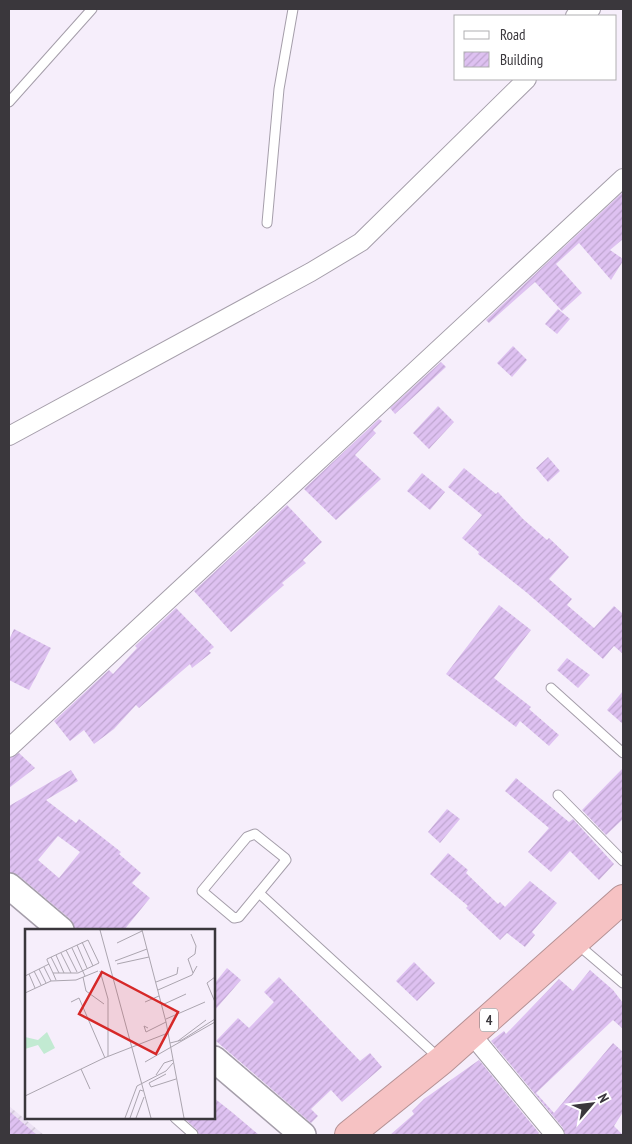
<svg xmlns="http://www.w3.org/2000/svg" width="632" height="1144" font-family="'PT Sans Narrow',sans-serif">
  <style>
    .industrial { fill: url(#industrial-furrows) }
    .building { fill: url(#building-hatch); fill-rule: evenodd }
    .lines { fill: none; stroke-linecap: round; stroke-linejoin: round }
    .lane-casing { stroke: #a59eaa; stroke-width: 11 }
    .street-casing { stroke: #a59eaa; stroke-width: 20 }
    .secondary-casing { stroke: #a59eaa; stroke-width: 28 }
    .highway-casing { stroke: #b49194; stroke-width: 30 }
    .lane { stroke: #fff; stroke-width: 9 }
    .street { stroke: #fff; stroke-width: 18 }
    .secondary { stroke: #fff; stroke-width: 25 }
    .highway { stroke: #f6c2c3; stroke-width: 28 }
    .labels { text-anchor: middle; stroke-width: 4.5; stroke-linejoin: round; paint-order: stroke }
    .shield { fill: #fff; stroke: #757376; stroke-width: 1 }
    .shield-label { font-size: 14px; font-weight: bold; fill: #3a373c }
    .inset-road { fill: none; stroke: #aba5af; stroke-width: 1 }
    .view { fill: #d62828; fill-opacity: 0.15; stroke: #d62828; stroke-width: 2.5 }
    .inset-edge { fill: none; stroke: #3a373c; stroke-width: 2.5 }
  </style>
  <defs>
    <pattern id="industrial-furrows" width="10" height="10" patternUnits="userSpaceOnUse" patternTransform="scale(1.25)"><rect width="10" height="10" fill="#ece1f4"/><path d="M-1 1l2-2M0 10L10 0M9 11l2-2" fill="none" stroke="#cbc2d2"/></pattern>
    <pattern id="building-hatch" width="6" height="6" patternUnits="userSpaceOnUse" patternTransform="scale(1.25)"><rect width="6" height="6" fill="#dec1f1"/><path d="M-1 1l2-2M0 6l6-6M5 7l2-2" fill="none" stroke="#bfa6d0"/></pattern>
  </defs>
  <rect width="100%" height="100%" fill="#f6eefb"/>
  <!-- industrial -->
  <polygon class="industrial" points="9,1106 44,1135 9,1135"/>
  <!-- building -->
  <g class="building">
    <polygon points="623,192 623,239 610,250 623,259 623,261 611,280 579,243 556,264 582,293 562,311 535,282 489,323 486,320"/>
    <polygon points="558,309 570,319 557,334 545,324"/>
    <polygon points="513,346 527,360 512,377 497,363"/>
    <polygon points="441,362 446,367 395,414 390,408"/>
    <polygon points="438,406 454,422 429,449 413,433"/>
    <polygon points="379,419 382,421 373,430 376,433 355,455 381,479 336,520 304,489"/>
    <polygon points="548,457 560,471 548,482 536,468"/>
    <polygon points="464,468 496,494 498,492 523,519 547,540 549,538 569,557 549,579 572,599 567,605 594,628 614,606 623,614 623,654 614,646 603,659 526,592 478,554 479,552 462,538 482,515 448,487"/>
    <polygon points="422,473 445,492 430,510 407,491"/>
    <polygon points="287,505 322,542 303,560 306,563 282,583 284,585 231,632 194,591"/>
    <polygon points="499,605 531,630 494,678 531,707 529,709 559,735 549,746 520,721 516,727 446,674"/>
    <polygon points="176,608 214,647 209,651 211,653 192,668 190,664 139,708 136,705 114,729 94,744 84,730 70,741 54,721 109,670 113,674 137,648 135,646"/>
    <polygon points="14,629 51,648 29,690 9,680 9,640"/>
    <polygon points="567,658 590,675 578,688 557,670"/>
    <polygon points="623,691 623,724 607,710"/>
    <polygon points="19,753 35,768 9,788 9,758"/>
    <polygon points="623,768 623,819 606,835 582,810"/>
    <path d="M71 770 78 781 46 800 76 823 79 819 121 852 119 854 141 873 132 883 150 898 124 930H75L70 919 18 875 9 872V806ZM58 836 80 852 59 878 38 860Z"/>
    <polygon points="516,778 569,822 573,819 614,864 599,880 570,851 551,872 528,852 549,828 505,791"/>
    <polygon points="447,809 460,819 440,843 428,832"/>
    <polygon points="448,853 468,870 466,873 498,904 500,902 505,907 530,881 557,903 532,932 535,935 525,947 507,933 500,940 466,908 468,906 430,874"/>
    <polygon points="414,962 435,983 417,1001 396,981"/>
    <polygon points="227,968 241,980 214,1011 214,984"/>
    <polygon points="590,970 613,990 623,1003 623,1029 613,1020 536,1093 554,1113 613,1043 623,1052 623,1112 614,1126 623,1135 565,1135 563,1128 491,1041 504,1031 506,1034 559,979 573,991"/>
    <polygon points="279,977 360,1061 370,1053 382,1067 342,1102 331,1090 311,1109 318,1116 311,1123 216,1041 238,1018 249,1028 274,1002 264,992"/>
    <polygon points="479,1060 539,1133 537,1135 390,1135 414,1114 412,1111 424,1099"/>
    <polygon points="214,1098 233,1113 259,1135 199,1135 197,1130 184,1118 214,1118"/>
    <polygon points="9,1111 37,1135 9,1135"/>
  </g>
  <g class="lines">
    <!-- lane casing -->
    <g class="lane-casing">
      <g id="lane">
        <polyline points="9,102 92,9"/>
        <polyline points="267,223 279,89 293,9"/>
        <polyline points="551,688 623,753"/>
        <polyline points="558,795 623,861"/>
        <polygon points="255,834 285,858 286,860 239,917 234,918 202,891 247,837"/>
        <polyline points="259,893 439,1058"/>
        <polyline points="576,943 623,983"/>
        <polyline points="175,1118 193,1134"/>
      </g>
    </g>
    <!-- street casing -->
    <g class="street-casing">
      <g id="street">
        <polyline points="575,16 591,9"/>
        <polyline points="9,436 311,272 361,242 527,79"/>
        <polyline points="9,748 623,178"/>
        <polyline points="472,1035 555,1135"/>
      </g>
    </g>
    <!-- secondary casing -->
    <g class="secondary-casing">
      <g id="secondary">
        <polyline points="9,886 61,930"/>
        <polyline points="214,1059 303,1135"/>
      </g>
    </g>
    <!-- highway casing -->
    <g class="highway-casing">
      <polyline id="highway" points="349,1135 442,1060 623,899"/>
    </g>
    <!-- lane -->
    <use href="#lane" class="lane"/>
    <!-- street -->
    <use href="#street" class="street"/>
    <!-- secondary -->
    <use href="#secondary" class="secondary"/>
    <!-- highway -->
    <use href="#highway" class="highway"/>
  </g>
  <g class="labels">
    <!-- shield labels -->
    <rect class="shield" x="480" y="1008.5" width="18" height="23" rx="4"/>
    <g class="shield-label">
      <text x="489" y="1025">4</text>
    </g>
  </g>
  <!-- overview -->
  <g transform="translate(25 929)">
    <rect width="190" height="190" fill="#f6eefb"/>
    <path d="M22 103 30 119 19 125 13 116 0 120V108L13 111Z" fill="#c2ead2"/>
    <path class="inset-road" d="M75 1 126 189M117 1 141 93 159 189M166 5 171 17 170 25 163 30 168 44M57 13 68 37M92 14 117 2M52 16 62 39M47 19 60 47M41 21 52 43M36 24 46 44M31 26 39 44M26 28 34 44M90 32 122 20M92 35 124 28M19 38 26 52M14 40 21 54M9 42 16 56M75 42 83 70V127M28 44H53L74 34 63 11 22 30V31L28 44 31 51M4 45 10 59M0 47 24 35M58 48 61 62 79 75M190 48 182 54 190 73M131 53 152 45 153 38M133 61 167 46 172 37M0 64 26 52 51 51 73 42M46 73 54 69 80 129M120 73 134 67M137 76 161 65M141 90 180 73M123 99 119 97 121 103 141 93M153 112 181 91M145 114 157 111 190 90M120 133 190 93M56 140 65 160M141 145 124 154 126 158 151 150M131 146 139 134 148 131M0 167 79 129 143 104M100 189 112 157 141 142 148 134M105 189 115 161 118 162M111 189 119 168"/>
    <path class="view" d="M77 43 153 83 131 125 54 85Z"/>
    <rect width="190" height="190" class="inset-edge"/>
  </g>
  <!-- border -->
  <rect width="632" height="1144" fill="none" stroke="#3a373c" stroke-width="20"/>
  <!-- legend -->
  <rect x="454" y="15" width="162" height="65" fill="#ffffff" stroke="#b0afb1"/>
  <rect x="464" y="31" width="25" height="8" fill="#ffffff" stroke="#b0afb1"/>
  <text x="500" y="40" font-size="15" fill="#3a373c">Road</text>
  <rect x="464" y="52" width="25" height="15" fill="url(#building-hatch)" stroke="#b0afb1"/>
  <text x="500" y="65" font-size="15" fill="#3a373c">Building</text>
  <!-- north arrow -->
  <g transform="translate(592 1104) rotate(62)" stroke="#ffffff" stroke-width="4" paint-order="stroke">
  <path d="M0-4L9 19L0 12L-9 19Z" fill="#3a373c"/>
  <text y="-8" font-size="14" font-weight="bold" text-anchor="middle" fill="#3a373c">N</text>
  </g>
</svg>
